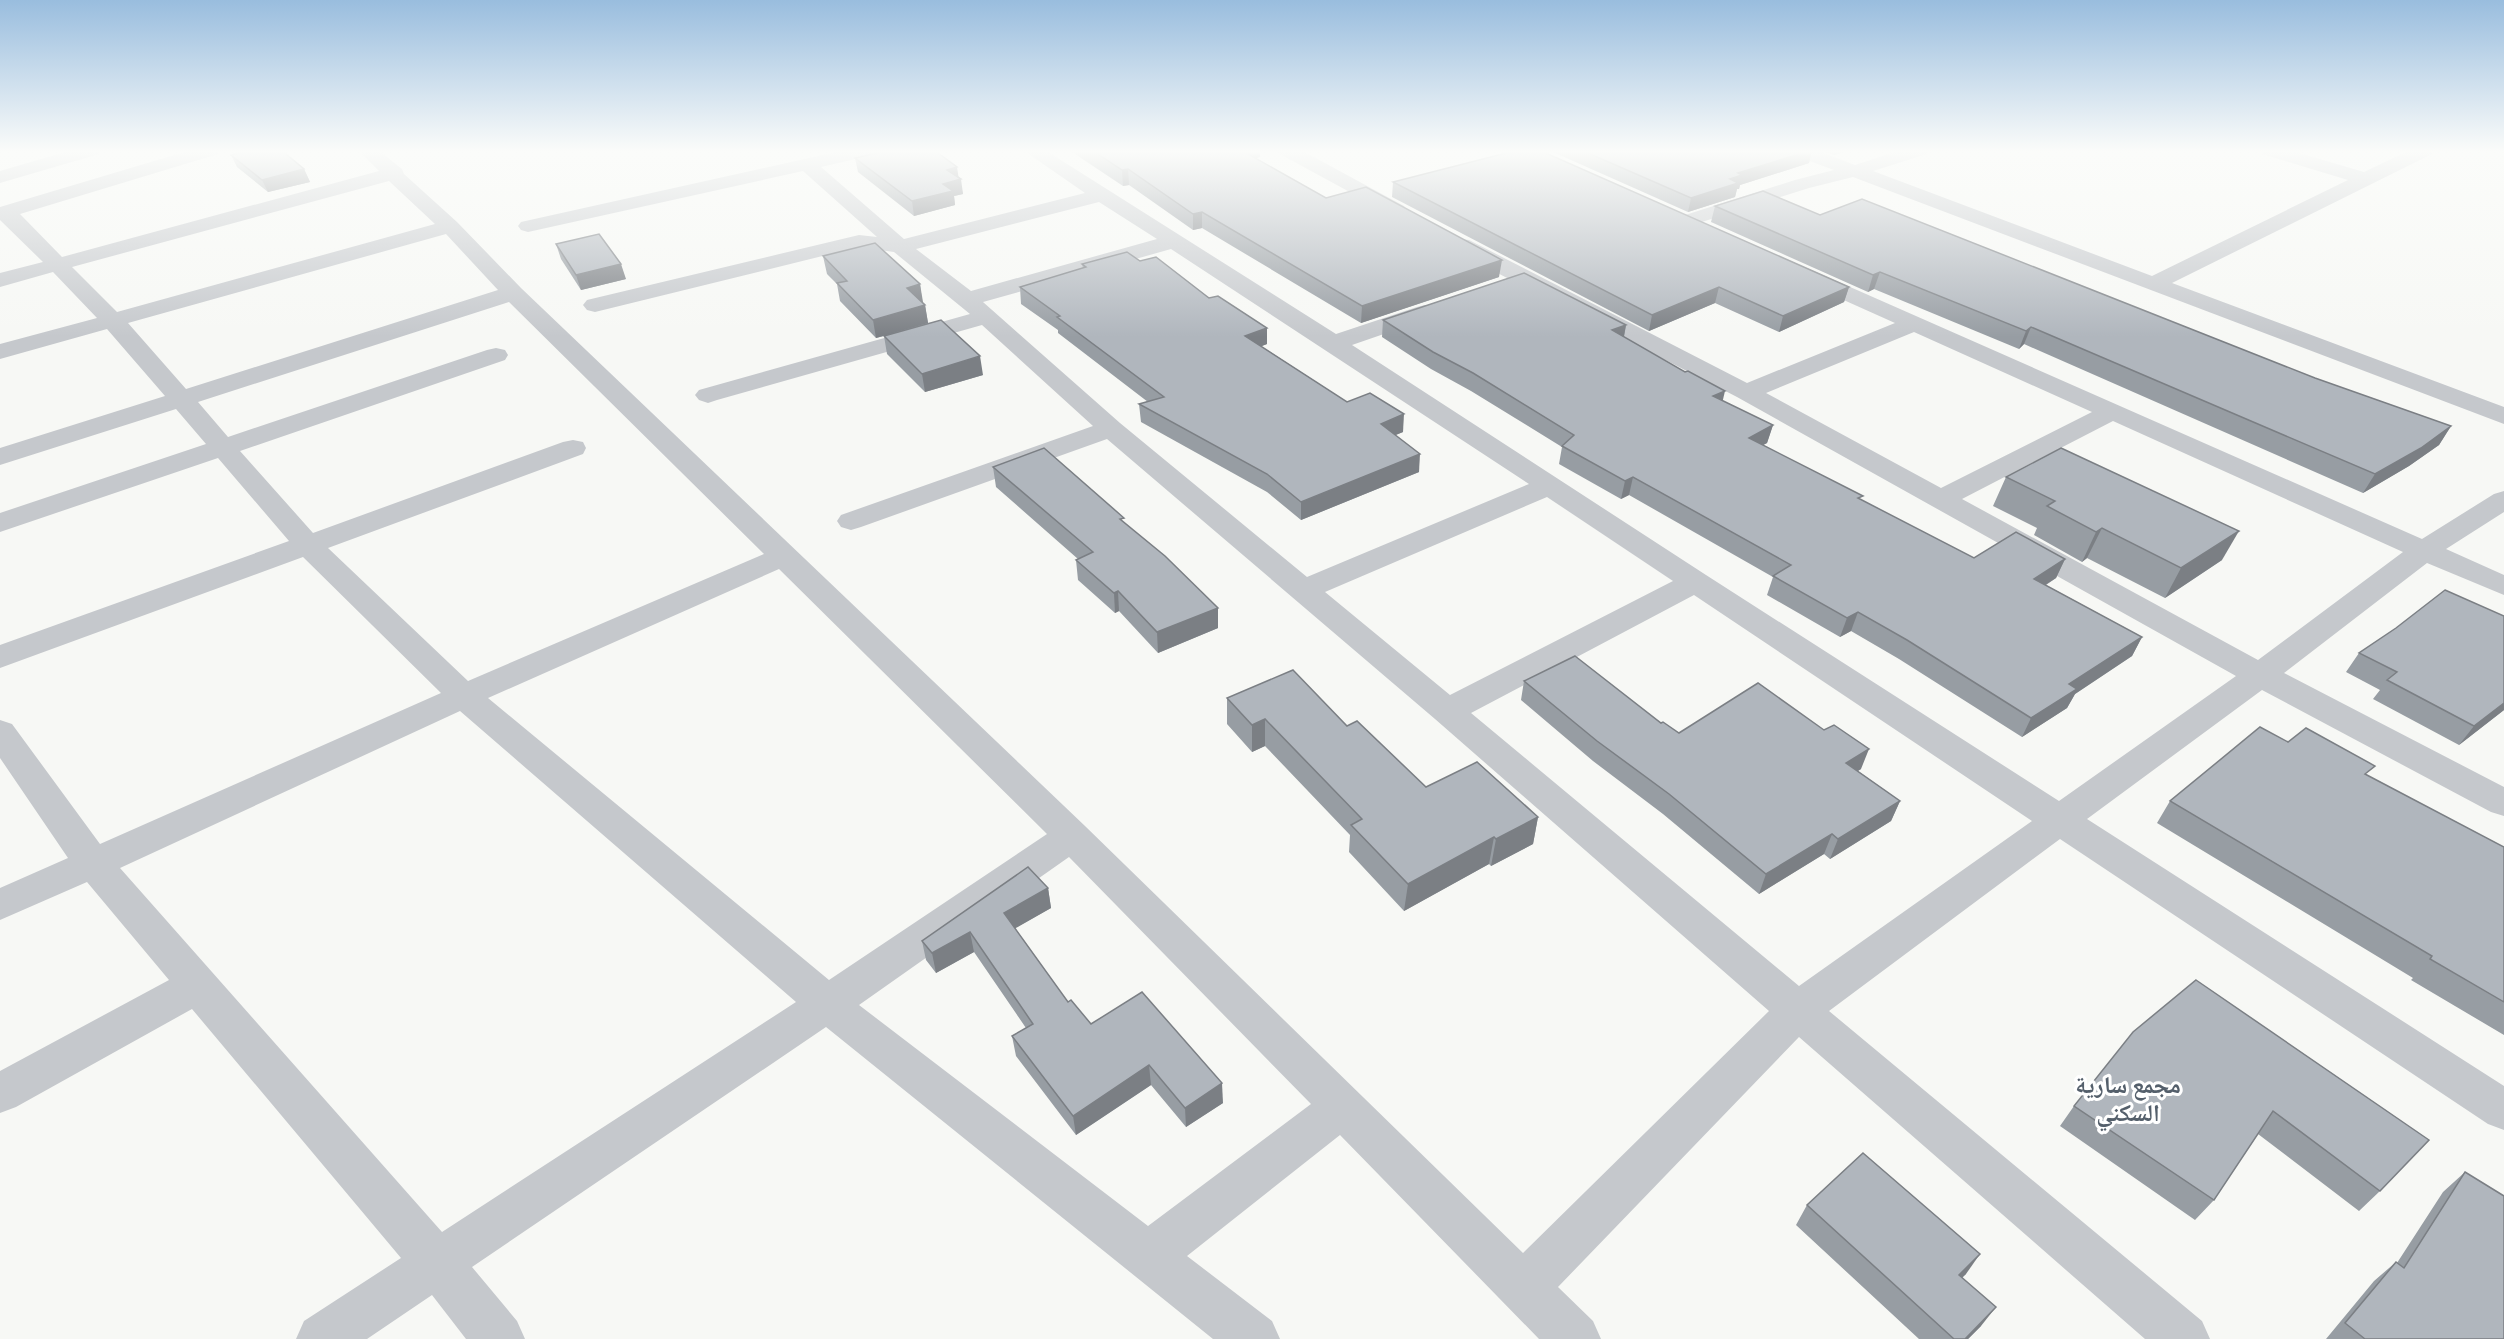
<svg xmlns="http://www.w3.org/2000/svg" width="2504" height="1339" font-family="'Fira Sans Condensed','Noto Naskh Arabic',sans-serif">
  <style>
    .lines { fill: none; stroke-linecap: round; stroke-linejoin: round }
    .minor { fill: #c5c8cc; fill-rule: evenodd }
    .wall { fill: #979da3 }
    .shaded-wall { fill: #7b7f84 }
    .building { fill: #b0b6bd; stroke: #7b7f84; stroke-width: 1.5 }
    .labels { text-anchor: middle; stroke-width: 6; stroke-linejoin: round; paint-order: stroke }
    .near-neighbourhood-label { font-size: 24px; font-weight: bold; fill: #545f6b; stroke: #fff }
  </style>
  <rect width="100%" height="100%" fill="#f7f8f5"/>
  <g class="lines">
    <!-- minor -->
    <g class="minor">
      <polygon points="72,150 101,150 99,154 0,183 0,171"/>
      <path d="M191 150H220L218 154 20 214 62 257 379 171 358 150H378L402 169 404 174 457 222 521 288 1085 826 1523 1253 1769 1011 1435 719 1107 439 861 527 851 530 841 527 837 521 841 515 1093 426 982 325 717 400 708 403 699 400 695 395 699 390 970 314 894 252 859 247 595 312 587 310 583 305 587 300 859 235 877 237 803 171 528 232 521 230 518 226 521 222 845 150H879L877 154 821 167 904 239 1085 193 1023 150H1045L1336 334 1417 307 1425 305 1433 307 1437 312 1433 317 1352 345 1706 575 2059 801 2236 676 1737 397 1453 250 1450 245 1453 240 1461 239 1469 240 1747 383 1895 323 1799 280 1796 275 1799 270 1807 268 2422 539 2494 494 2504 491V512L2446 549 2504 575V595L2427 563 2284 673 2504 787V816L2491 812 2262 690 2087 819 2504 1086V1130L2488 1124 2060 839 1829 1011 2202 1321 2210 1339H2145L1799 1037 1558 1287 1593 1321 1601 1339H1539L1340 1135 1187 1256 1272 1321 1280 1339H1213L826 1027 472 1267 517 1321 525 1339H466L432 1295 367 1339H296L304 1321 401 1258 192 1009 16 1107 0 1113V1071L169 980 87 882 0 920V888L68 858 0 758V720L12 724 100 844 441 693 303 557 0 668V645L289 541 218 458 0 532V513L206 444 176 409 0 465V448L165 396 107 329 0 359V344L97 318 53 272 0 287V273L43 262 0 220V207ZM389 181 435 224 117 312 72 267ZM1099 202 1157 239 971 291 916 249ZM446 234 498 290 186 389 128 323ZM1171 249 1529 484 1307 577 1120 423 983 302ZM509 302 764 554 468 681 328 548 583 454 586 448 583 442 573 440 563 442 313 533 240 451 505 360 508 355 505 350 496 348 487 350 228 437 198 402ZM1914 332 2092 412 1941 488 1766 393ZM2113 421 2403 552 2258 660 1962 499ZM1547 497 1673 581 1450 695 1325 592ZM779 569 1047 834 829 980 488 698ZM1694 595 2032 821 1799 986 1471 713ZM460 711 796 1002 442 1232 120 868ZM1069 857 1311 1104 1148 1226 859 1005Z"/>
      <polygon points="1278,150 1301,150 1404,206 1407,210 1404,214 1390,214 1280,154"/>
      <polygon points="1789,150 1815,150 1855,165 1901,150 1929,150 1927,154 1873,171 2152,276 2348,180 2262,154 2260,150 2289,150 2364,172 2410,150 2434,150 2432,154 2172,283 2504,407 2504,424 1853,177 1809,188 1686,227 1679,225 1676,221 1679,217 1795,180 1834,170 1791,154"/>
    </g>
  </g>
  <!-- wall -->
  <g class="wall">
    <polygon points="1069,150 1260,150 1260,157 1256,158 1326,198 1499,277 1361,323 1202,228 1193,230 1129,185 1123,186"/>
    <polygon points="1554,150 1812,150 1809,163 1740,185 1739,189 1737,189 1735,197 1688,212 1553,152"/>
    <polygon points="1821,150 1849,150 1834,155"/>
    <polygon points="231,155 304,169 310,182 268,192 237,167"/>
    <polygon points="855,158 959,178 963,194 954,196 955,205 914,216 858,172"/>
    <polygon points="1393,182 1849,287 1844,302 1779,332 1715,303 1649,331 1392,197"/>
    <polygon points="1715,206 1820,215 2315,378 2451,426 2439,445 2409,466 2363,493 2024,344 2019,349 1874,289 1868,292 1711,222"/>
    <polygon points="556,244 626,279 581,290 561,259"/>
    <polygon points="823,256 920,284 922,302 925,305 928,323 983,375 925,392 887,354 884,336 876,338 840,301 837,284 827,274"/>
    <polygon points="1140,261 1267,328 1267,344 1261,346 1347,402 1403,432 1395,435 1419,472 1301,520 1267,492 1141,422 1139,404 1148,402 1058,333 1058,330 1021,304 1020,287 1083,268 1082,264"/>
    <polygon points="1383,320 1626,325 1624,337 1723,401 1773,425 1767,443 1763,445 1861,500 1974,558 2065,559 2056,578 2046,585 2142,637 2132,656 2075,694 2067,708 2022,737 1899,659 1851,631 1840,637 1767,595 1773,577 1629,495 1621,499 1559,464 1562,447 1471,391 1431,369 1382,337"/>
    <polygon points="993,467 1124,523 1218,608 1218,628 1158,653 1119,611 1115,613 1078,580 1076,560 1078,559 996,487"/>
    <polygon points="2006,477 2222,560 2165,598 2087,558 2082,562 2034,535 2037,528 1993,506"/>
    <polygon points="2359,653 2504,710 2459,745 2373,699 2380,690 2346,672"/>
    <polygon points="1524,681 1661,723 1679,733 1861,769 1858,771 1900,801 1891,821 1830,859 1824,854 1759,894 1663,814 1593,761 1521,700"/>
    <polygon points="1227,698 1347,726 1426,787 1538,817 1533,844 1491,866 1489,864 1404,911 1349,852 1350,835 1265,746 1252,752 1227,724"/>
    <polygon points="2288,742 2368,776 2504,847 2504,1035 2411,980 2413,978 2157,823 2170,801"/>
    <polygon points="1048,888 1051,908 1015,928 1068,1002 1091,1024 1223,1103 1186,1127 1151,1085 1076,1135 1016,1056 1012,1036 1026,1028 974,952 936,973 926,960 922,941"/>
    <polygon points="2196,980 2380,1191 2359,1211 2258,1134 2214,1200 2195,1220 2060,1126 2074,1106"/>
    <polygon points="2465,1172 2504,1339 2326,1339 2374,1281 2396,1262 2397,1263 2443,1192"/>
    <polygon points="1807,1205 1966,1274 1962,1277 1981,1326 1968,1339 1919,1339 1796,1225"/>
  </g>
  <!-- shaded-wall -->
  <g class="shaded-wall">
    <polygon points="1237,150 1260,150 1260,157 1237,164"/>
    <polygon points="1812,150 1809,163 1740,185 1739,189 1737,189 1735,197 1688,212 1691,198 1730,179 1738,173"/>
    <polygon points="1836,150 1849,150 1834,155"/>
    <polygon points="957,167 959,180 961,179 963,194 954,196 955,205 914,216 912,201 947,170"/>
    <polygon points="304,169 310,182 268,192 262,180"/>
    <polygon points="1128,169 1129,185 1123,186 1122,170"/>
    <polygon points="1202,212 1202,228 1193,230 1193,214"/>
    <polygon points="1502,260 1499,277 1361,323 1362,306"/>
    <polygon points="621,264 626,279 581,290 576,275"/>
    <polygon points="1880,272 1874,289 1868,292 1873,275"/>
    <polygon points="920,284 923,302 910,306 907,288"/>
    <polygon points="1719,287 1715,303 1649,331 1652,315"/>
    <polygon points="1849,287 1844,302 1779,332 1783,316"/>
    <polygon points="925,305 928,323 876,338 873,320"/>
    <polygon points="1626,325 1623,341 1612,330"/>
    <polygon points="2031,327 2024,344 2019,349 2026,331"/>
    <polygon points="1267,328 1267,344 1245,353 1245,336"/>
    <polygon points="980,356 983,375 925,392 922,374"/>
    <polygon points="1725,391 1721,408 1713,396"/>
    <polygon points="1404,414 1403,432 1379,442 1381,424"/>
    <polygon points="1773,425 1767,443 1744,455 1749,438"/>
    <polygon points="2451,426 2439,445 2409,466 2363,493 2375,474"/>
    <polygon points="1420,454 1419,472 1301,520 1301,502"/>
    <polygon points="1633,477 1629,495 1621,499 1625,481"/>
    <polygon points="2102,528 2087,558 2082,562 2096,532"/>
    <polygon points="2239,531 2222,560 2165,598 2181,568"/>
    <polygon points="2065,559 2056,578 2026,597 2034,579"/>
    <polygon points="1118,591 1119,611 1115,613 1114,593"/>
    <polygon points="1218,608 1218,628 1158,653 1157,632"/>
    <polygon points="1858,612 1851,631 1840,637 1847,618"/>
    <polygon points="2142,637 2132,656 2075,694 2067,708 2022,737 2031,718 2069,684"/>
    <polygon points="2504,703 2504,710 2459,745 2474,726"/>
    <polygon points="1265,719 1265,746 1252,752 1252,725"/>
    <polygon points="1869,749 1861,769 1838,783 1846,763"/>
    <polygon points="1900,801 1891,821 1830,859 1838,839"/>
    <polygon points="1538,817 1533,844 1491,866 1496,839"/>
    <polygon points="1832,834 1824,854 1759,894 1766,874"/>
    <polygon points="1494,837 1489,864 1404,911 1408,884"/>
    <polygon points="1048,888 1051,908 1007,933 1004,913"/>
    <polygon points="970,932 974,952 936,973 932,953"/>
    <polygon points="1149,1065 1151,1085 1076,1135 1073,1116"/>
    <polygon points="1222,1083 1223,1103 1186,1127 1185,1108"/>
    <polygon points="1980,1254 1966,1274 1946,1294 1959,1275"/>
    <polygon points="1996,1307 1981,1326 1968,1339 1965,1339"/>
  </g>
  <!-- building -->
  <g class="building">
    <polygon points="250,150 281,150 304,169 262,180 231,155"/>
    <polygon points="890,150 934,150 957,167 947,170 961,179 943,184 953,191 912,201 855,158"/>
    <polygon points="1092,150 1241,150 1326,198 1366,187 1502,260 1362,306 1202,212 1193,214 1128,169 1122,170"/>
    <polygon points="1518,150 1539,150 1849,287 1783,316 1719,287 1652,315 1393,182"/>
    <polygon points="1581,150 1812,150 1738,173 1742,175 1730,179 1738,183 1691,198"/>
    <polygon points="1763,191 1820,215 1862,199 2315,378 2451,426 2421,448 2375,474 2031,327 2026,331 1880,272 1873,275 1715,206"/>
    <polygon points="599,234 621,264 576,275 556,244"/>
    <polygon points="875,243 920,284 907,288 925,305 873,320 837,283 847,281 823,256"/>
    <polygon points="1127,252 1140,261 1156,257 1209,298 1218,296 1267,328 1245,336 1347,402 1370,393 1404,414 1381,424 1420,454 1301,502 1267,474 1139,404 1164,397 1057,317 1060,316 1020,287 1086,267 1082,264"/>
    <polygon points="1524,273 1626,325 1612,330 1685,372 1688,371 1725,391 1713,396 1773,425 1749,438 1863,496 1858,498 1974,558 2016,532 2065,559 2034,579 2142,637 2069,684 2077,689 2031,718 1907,640 1858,612 1847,618 1773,576 1791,565 1633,477 1625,481 1562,446 1574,435 1473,373 1433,352 1383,320"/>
    <polygon points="941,320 980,356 922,374 884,336"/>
    <polygon points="1044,448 1124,518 1120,519 1165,556 1218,608 1157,632 1118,591 1114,593 1076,560 1093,552 993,467"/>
    <polygon points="2061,448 2239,531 2181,568 2102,528 2096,532 2047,506 2055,501 2006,477"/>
    <polygon points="2445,590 2504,616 2504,703 2474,726 2387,680 2397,672 2359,653 2396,628"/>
    <polygon points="1575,656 1661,723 1663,722 1679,733 1758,683 1824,730 1834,725 1869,749 1846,763 1900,801 1838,839 1832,834 1766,874 1669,794 1597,741 1524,681"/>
    <polygon points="1293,670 1347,726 1357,721 1426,787 1477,762 1538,817 1496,839 1494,837 1408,884 1351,825 1362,819 1265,719 1252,725 1227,698"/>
    <polygon points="2260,727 2288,742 2306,728 2375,766 2365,774 2504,847 2504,1002 2430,959 2432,956 2170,801"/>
    <polygon points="1028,867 1048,888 1004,913 1068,1002 1071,1000 1091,1024 1142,992 1222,1083 1185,1108 1149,1065 1073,1116 1012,1036 1033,1024 970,932 932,953 922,941"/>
    <polygon points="2196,980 2429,1140 2380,1191 2273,1111 2214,1200 2074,1106 2133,1032"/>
    <polygon points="1863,1153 1980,1254 1959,1275 1996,1307 1965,1339 1954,1339 1807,1205"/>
    <polygon points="2465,1172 2504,1196 2504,1339 2365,1339 2345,1323 2396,1262 2404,1268"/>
  </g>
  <!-- sky -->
  <linearGradient id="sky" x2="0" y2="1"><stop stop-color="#99bdde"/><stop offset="0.45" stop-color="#fbfcfa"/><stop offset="1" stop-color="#fbfcfa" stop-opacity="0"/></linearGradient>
  <rect width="2504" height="337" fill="url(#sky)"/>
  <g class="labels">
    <!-- near-neighbourhood labels -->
    <g class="near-neighbourhood-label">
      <text x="2128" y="1093">مجمع سارية<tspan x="2128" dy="28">السكني</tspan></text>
    </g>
  </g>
</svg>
